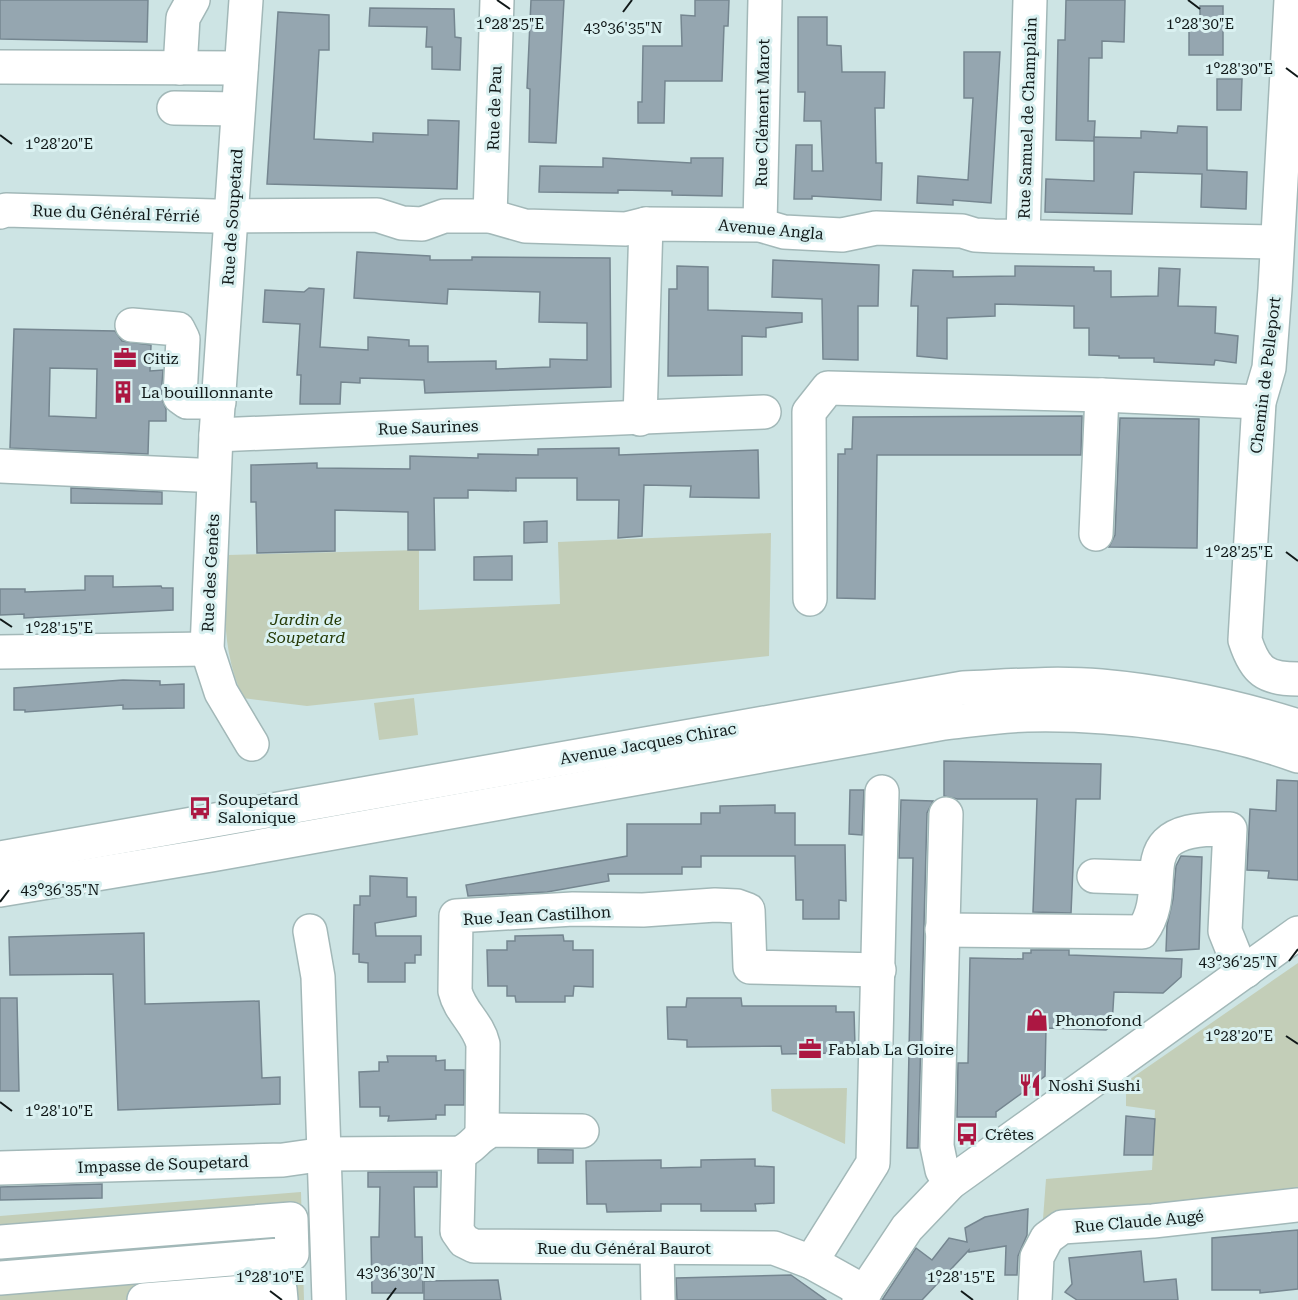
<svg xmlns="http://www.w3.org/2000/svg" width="1298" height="1300" font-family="'Roboto Serif',serif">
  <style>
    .green { fill: #c3ceb8 }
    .building { fill: #95a6b0; stroke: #758690; stroke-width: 1.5; fill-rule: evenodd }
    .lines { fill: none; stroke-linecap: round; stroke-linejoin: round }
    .minor-casing { stroke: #a2b8b8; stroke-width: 36 }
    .major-casing { stroke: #a2b8b8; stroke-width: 36 }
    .minor { stroke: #fff; stroke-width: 33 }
    .major { stroke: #fff; stroke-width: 33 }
    .ticks { fill: none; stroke: #111919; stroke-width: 2 }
    .labels { text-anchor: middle; stroke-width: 6; stroke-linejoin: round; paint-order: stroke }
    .street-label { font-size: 16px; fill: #111919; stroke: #daf1f1 }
    .poi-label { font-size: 16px; fill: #111919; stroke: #daf1f1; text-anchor: start }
    .park-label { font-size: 16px; font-style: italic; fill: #243804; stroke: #daf1f1 }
    .ticks-label { font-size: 15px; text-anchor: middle; fill: #111919; stroke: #daf1f1; stroke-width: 6; stroke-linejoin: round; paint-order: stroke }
  </style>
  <rect width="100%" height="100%" fill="#cde4e4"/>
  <!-- green -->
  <g class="green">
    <path d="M771 533 769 656 307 706 243 698C222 651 223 606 228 555L419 550V610L560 604 558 542Z"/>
    <polygon points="414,698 418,735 379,740 374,703"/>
    <polygon points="1298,963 1298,1194 1043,1219 1046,1179 1152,1170 1155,1110 1126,1106 1126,1082"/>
    <polygon points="847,1088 845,1144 772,1111 771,1089"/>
    <polygon points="301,1192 304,1300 0,1300 0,1216"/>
  </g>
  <!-- building -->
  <g class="building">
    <polygon points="0,0 148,0 147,42 0,39"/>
    <polygon points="531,0 564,0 556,143 529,142 530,89 527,88"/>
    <polygon points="695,0 729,0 728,26 724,26 722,81 665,81 664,123 638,123 638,102 642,102 643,46 682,46 681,15 695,16"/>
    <polygon points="1066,0 1125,0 1124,42 1102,41 1102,58 1089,58 1088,121 1095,121 1094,141 1056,140 1058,40 1065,40"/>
    <polygon points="1200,6 1223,6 1223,55 1189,55 1189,24 1200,24"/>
    <polygon points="370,8 454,9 455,37 461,38 460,70 432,69 432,47 426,47 427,27 369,26"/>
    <polygon points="278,12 329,15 329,50 319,50 314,139 373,142 373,133 428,135 428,120 459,121 457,189 267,184"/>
    <polygon points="798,17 827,17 827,45 841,46 842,72 885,72 884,108 875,108 876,163 882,163 881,200 812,196 812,199 794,199 796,145 812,145 812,171 823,171 821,121 804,121 805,92 798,92"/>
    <polygon points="964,52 1000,52 991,203 953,200 953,205 917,203 918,176 968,180 973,98 964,98"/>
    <polygon points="1217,79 1242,79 1241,110 1217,110"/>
    <polygon points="1178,126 1207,127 1207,170 1247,172 1246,209 1201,207 1202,174 1134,172 1132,214 1045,212 1046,179 1094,181 1094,137 1141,138 1141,131 1177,133"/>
    <polygon points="603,158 691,163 691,158 723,158 722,196 672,195 672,191 618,190 618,193 539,192 540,166 603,167"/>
    <polygon points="357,252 430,256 430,260 472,260 472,257 610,258 611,387 425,393 424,380 360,378 360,383 341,382 340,404 300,404 301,375 297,375 300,324 263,322 265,290 304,292 309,288 324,289 320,347 368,350 368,337 409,340 409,346 428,346 428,362 496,361 496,369 550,367 550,359 587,360 587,323 539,322 540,292 448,289 447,304 354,298"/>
    <polygon points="773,260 879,265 878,306 858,306 858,360 823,359 822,299 772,297"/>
    <polygon points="677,266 708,267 708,310 802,313 802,322 766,328 766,337 742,336 742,375 668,376 669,289 677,289"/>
    <polygon points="1015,266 1094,267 1094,271 1111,271 1111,297 1158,296 1159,268 1180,269 1178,306 1216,307 1215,333 1238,336 1236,363 1215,360 1214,365 1154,362 1154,358 1119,358 1119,356 1089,355 1089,328 1074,328 1074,306 995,304 995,316 947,318 947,359 917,356 918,306 911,306 913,270 953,271 953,277 1015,276"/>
    <path d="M14 329 115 331 122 341 151 345 150 371 163 370 161 397 166 409V421H149L148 454 10 448ZM50 368 97 369 96 418 49 416Z"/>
    <polygon points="1082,416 1081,455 877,455 875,599 837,598 838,454 845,454 845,449 852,449 853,417"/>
    <polygon points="1120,418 1199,419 1197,548 1109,547 1115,535"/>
    <polygon points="619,448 619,455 758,450 759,498 690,497 691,486 644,485 642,536 618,538 619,500 577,500 577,478 516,478 516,491 468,490 468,498 434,498 435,550 408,550 408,512 335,510 335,551 257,553 256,502 251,502 251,465 317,463 317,468 410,469 410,456 478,458 478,454 538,455 538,449"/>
    <polygon points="71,488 162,492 162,504 71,503"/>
    <polygon points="547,521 547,542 524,543 524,522"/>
    <polygon points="512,556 512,580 474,580 474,557"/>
    <polygon points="85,576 113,576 113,587 161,586 162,588 173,588 173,610 24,618 24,614 0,615 0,589 25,589 25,592 85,590"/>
    <polygon points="123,680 160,681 160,685 184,684 184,708 123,709 123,705 25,712 25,710 14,710 14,688"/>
    <polygon points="944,761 1101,764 1100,799 1076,799 1071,913 1033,912 1037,799 957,799 944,796"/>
    <polygon points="1277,780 1298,781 1298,880 1268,878 1269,871 1247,870 1250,809 1276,811"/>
    <polygon points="850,790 864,790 862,835 849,834"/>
    <polygon points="901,800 933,801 927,813 918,1148 907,1148 913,858 899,858"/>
    <polygon points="775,805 775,813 795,813 795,845 845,845 846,901 839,900 839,919 803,919 803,900 796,900 795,856 701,856 701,867 682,867 682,874 608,874 609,881 547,892 468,896 466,885 627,856 627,824 701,824 701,813 720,813 720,806"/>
    <polygon points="1181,856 1202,857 1199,949 1166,951 1167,925 1173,899 1176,866"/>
    <polygon points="370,876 407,878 407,897 416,897 416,916 375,923 376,936 421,936 421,955 415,955 415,963 405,963 405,982 368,982 368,963 359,962 359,954 353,954 354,905 360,905 360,896 370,896"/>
    <polygon points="144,933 145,1004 259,1001 262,1078 280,1077 280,1104 118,1110 113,974 10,975 9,937"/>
    <polygon points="563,935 564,941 573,941 573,950 593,950 593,987 574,986 573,996 565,996 565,1002 516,1002 515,996 507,996 507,986 488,986 487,950 507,950 507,941 515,941 515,936"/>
    <polygon points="1031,950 1069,950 1069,955 1182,959 1181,977 1163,993 1114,992 1112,1025 1106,1030 1046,1028 1045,1076 996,1112 996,1117 957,1117 958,1063 968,1063 970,958 1023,959 1023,953 1031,953"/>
    <polygon points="0,998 17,998 19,1091 0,1091"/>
    <polygon points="687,998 741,998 742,1006 836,1006 836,1012 854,1012 855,1046 836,1046 836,1053 782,1054 781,1046 687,1047 687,1040 668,1039 667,1007 686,1007"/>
    <polygon points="387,1056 436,1056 436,1061 445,1060 445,1070 464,1070 464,1105 445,1105 445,1115 436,1115 436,1119 388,1121 389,1116 380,1116 380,1107 360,1107 359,1072 379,1071 379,1062 388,1062"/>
    <polygon points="1126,1116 1155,1119 1153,1155 1124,1155"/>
    <polygon points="538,1149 573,1150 573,1163 538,1163"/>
    <polygon points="755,1159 755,1166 774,1167 774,1203 755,1204 756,1211 701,1211 701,1204 661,1204 661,1211 607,1212 606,1204 587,1204 586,1161 661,1160 661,1168 701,1167 701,1160"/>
    <polygon points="368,1172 437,1172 437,1187 414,1187 415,1237 422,1237 423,1293 372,1293 371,1237 379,1237 380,1187 368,1187"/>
    <polygon points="102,1184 102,1198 0,1200 0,1187"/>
    <polygon points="1028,1209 1027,1235 1018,1256 1017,1275 1005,1275 1006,1246 969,1252 969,1250 922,1300 882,1300 916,1248 932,1260 949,1238 967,1242 965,1228 985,1217"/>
    <polygon points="1298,1230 1298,1289 1260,1293 1260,1290 1212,1290 1212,1238"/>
    <polygon points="1141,1251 1144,1282 1176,1279 1178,1300 1077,1300 1065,1292 1072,1284 1069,1258"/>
    <polygon points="791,1275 826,1300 677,1300 676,1278"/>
    <polygon points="498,1280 501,1300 424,1300 424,1281"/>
  </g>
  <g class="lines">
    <!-- minor casing -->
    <g class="minor-casing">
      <g id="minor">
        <polyline points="246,0 216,435 207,649 221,692 252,744"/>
        <path d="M1291 0 1275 289 1269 368 1259 402 1245 640C1255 671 1265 679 1298 679"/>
        <polyline points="0,67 241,68"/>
        <polyline points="180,68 183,18 193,0"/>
        <polyline points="174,108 238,109"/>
        <polyline points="0,212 6,210 214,216 377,215 402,223 422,224 444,216 490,216 525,226 626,229 646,224 760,225 784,232 842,235 876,228 962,231 975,235 994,236 1277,242"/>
        <polyline points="490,216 497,0"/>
        <polyline points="760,225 765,0"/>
        <polyline points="1023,236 1030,0"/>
        <polyline points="132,325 178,329 183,339 180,397 187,402 219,402"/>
        <polyline points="640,419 646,224"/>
        <polyline points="216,435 764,412"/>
        <polyline points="0,466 197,475"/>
        <polyline points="1096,534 1102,395"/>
        <polyline points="810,599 809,412 828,388 1102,395 1259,402"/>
        <polyline points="0,652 207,649"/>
        <polyline points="946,814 937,1146 942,1170 950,1183"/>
        <polyline points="1094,876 1155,878"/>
        <path d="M942 930 1142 932C1177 884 1120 826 1230 829L1225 931 1235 956 1246 971"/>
        <polyline points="310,931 318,977 329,1300"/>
        <path d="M482 1134 483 1044C478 1023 460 1012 455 991L456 916 573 909 643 910 715 905 737 906 748 910 750 967 879 970"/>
        <polyline points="459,1153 457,1231 464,1241 474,1246 774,1248 811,1262 865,1292"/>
        <path d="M0 1168 283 1160 325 1154 459 1153C474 1148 477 1135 493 1130L582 1131"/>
        <polyline points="0,1242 291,1219 292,1254 0,1278"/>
        <polyline points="657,1249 658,1300"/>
        <polyline points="811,1262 873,1163 882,792"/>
        <polyline points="144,1300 280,1289 281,1300"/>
        <polyline points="859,1300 907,1228 950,1183 1298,933"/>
        <polyline points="1035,1300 1037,1257 1047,1238 1062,1227 1153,1221 1298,1205"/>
      </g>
    </g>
    <!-- major casing -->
    <g class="major-casing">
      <g id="major">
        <path d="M0 858 963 688C1009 686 1055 682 1101 686 1167 692 1234 706 1298 726"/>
        <path d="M0 890 211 855 944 723C971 720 999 716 1027 715 1115 713 1215 726 1298 756"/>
      </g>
    </g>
    <!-- minor -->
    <use href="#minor" class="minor"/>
    <!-- major -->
    <use href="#major" class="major"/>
  </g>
  <!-- ticks -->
  <path class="ticks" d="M497 0 510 9M1188 0 1200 9M623 12 632 0M1286 68 1298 77M0 135 12 144M1286 552 1298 561M0 619 12 627M0 902 9 890M1289 961 1298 949M1286 1036 1298 1044M0 1102 12 1111M270 1291 282 1300M961 1291 973 1300M387 1300 396 1288"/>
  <!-- icons -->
  <defs>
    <g id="office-bare" transform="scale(1.8)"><path d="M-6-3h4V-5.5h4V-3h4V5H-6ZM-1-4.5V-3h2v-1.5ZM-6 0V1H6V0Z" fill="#ac1742" stroke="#daf1f1" stroke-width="2.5" paint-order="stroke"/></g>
    <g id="building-bare" transform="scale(1.8)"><path d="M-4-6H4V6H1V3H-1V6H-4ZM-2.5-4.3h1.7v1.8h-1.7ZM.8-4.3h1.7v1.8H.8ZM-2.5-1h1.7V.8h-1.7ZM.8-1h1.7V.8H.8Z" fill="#ac1742" stroke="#daf1f1" stroke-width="2.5" paint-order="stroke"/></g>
    <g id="bus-bare" transform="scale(1.8)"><path d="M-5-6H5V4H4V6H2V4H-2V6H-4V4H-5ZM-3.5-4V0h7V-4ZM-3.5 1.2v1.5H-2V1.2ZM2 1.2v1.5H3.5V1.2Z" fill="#ac1742" stroke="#daf1f1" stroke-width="2.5" paint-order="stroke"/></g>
    <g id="shop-bare" transform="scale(1.8)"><path d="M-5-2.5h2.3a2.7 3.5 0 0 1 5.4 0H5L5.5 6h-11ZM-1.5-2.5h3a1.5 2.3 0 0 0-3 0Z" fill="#ac1742" stroke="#daf1f1" stroke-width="2.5" paint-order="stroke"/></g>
    <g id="restaurant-bare" transform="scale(1.8)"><path d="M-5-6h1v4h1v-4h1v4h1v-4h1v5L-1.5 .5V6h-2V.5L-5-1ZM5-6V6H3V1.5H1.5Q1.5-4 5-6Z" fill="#ac1742" stroke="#daf1f1" stroke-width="2.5" paint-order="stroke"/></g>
  </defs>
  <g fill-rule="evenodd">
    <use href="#office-bare" x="125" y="358"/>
    <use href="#building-bare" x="123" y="392"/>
    <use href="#bus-bare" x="200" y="808"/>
    <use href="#shop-bare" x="1037" y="1020"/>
    <use href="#office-bare" x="810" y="1049"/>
    <use href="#restaurant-bare" x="1030" y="1085"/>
    <use href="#bus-bare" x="967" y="1134"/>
  </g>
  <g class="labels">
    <!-- street labels -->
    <g class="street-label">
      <text transform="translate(494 108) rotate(-88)" y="6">Rue de Pau</text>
      <text transform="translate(762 113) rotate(-89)" y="6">Rue Clément Marot</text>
      <text transform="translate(1027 118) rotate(-88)" y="6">Rue Samuel de Champlain</text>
      <text transform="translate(116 213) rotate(2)" y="6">Rue du Général Férrié</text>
      <text transform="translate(232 217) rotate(-86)" y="6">Rue de Soupetard</text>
      <text transform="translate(771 229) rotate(5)" y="6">Avenue Angla</text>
      <text transform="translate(1265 375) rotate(-83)" y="6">Chemin de Pelleport</text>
      <text transform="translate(428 427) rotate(-2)" y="6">Rue Saurines</text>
      <text transform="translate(210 573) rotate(-87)" y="6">Rue des Genêts</text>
      <text transform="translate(648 743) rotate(-10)" y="6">Avenue Jacques Chirac</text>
      <text transform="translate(537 915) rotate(-3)" y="6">Rue Jean Castilhon</text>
      <text transform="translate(163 1164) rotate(-2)" y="6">Impasse de Soupetard</text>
      <text transform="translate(1139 1221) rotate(-5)" y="6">Rue Claude Augé</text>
      <text x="624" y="1254">Rue du Général Baurot</text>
    </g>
    <!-- poi labels -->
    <g class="poi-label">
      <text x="143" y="364">Citiz</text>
      <text x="141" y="398">La bouillonnante</text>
      <text x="218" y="805">Soupetard<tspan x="218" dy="18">Salonique</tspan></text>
      <text x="1055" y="1026">Phonofond</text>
      <text x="828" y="1055">Fablab La Gloire</text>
      <text x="1048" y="1091">Noshi Sushi</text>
      <text x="985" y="1140">Crêtes</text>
    </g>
    <!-- park labels -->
    <g class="park-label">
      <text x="306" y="625">Jardin de<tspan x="306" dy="18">Soupetard</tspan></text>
    </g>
  </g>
  <g class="ticks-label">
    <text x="510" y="29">1°28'25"E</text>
    <text x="1200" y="29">1°28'30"E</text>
    <text x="623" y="33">43°36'35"N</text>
    <text x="1239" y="74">1°28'30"E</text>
    <text x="59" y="149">1°28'20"E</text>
    <text x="1239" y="557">1°28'25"E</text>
    <text x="59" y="633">1°28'15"E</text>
    <text x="60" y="895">43°36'35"N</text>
    <text x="1238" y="967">43°36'25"N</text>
    <text x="1239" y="1041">1°28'20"E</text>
    <text x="59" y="1116">1°28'10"E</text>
    <text x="396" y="1278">43°36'30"N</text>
    <text x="270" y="1282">1°28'10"E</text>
    <text x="961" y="1282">1°28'15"E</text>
  </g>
</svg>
